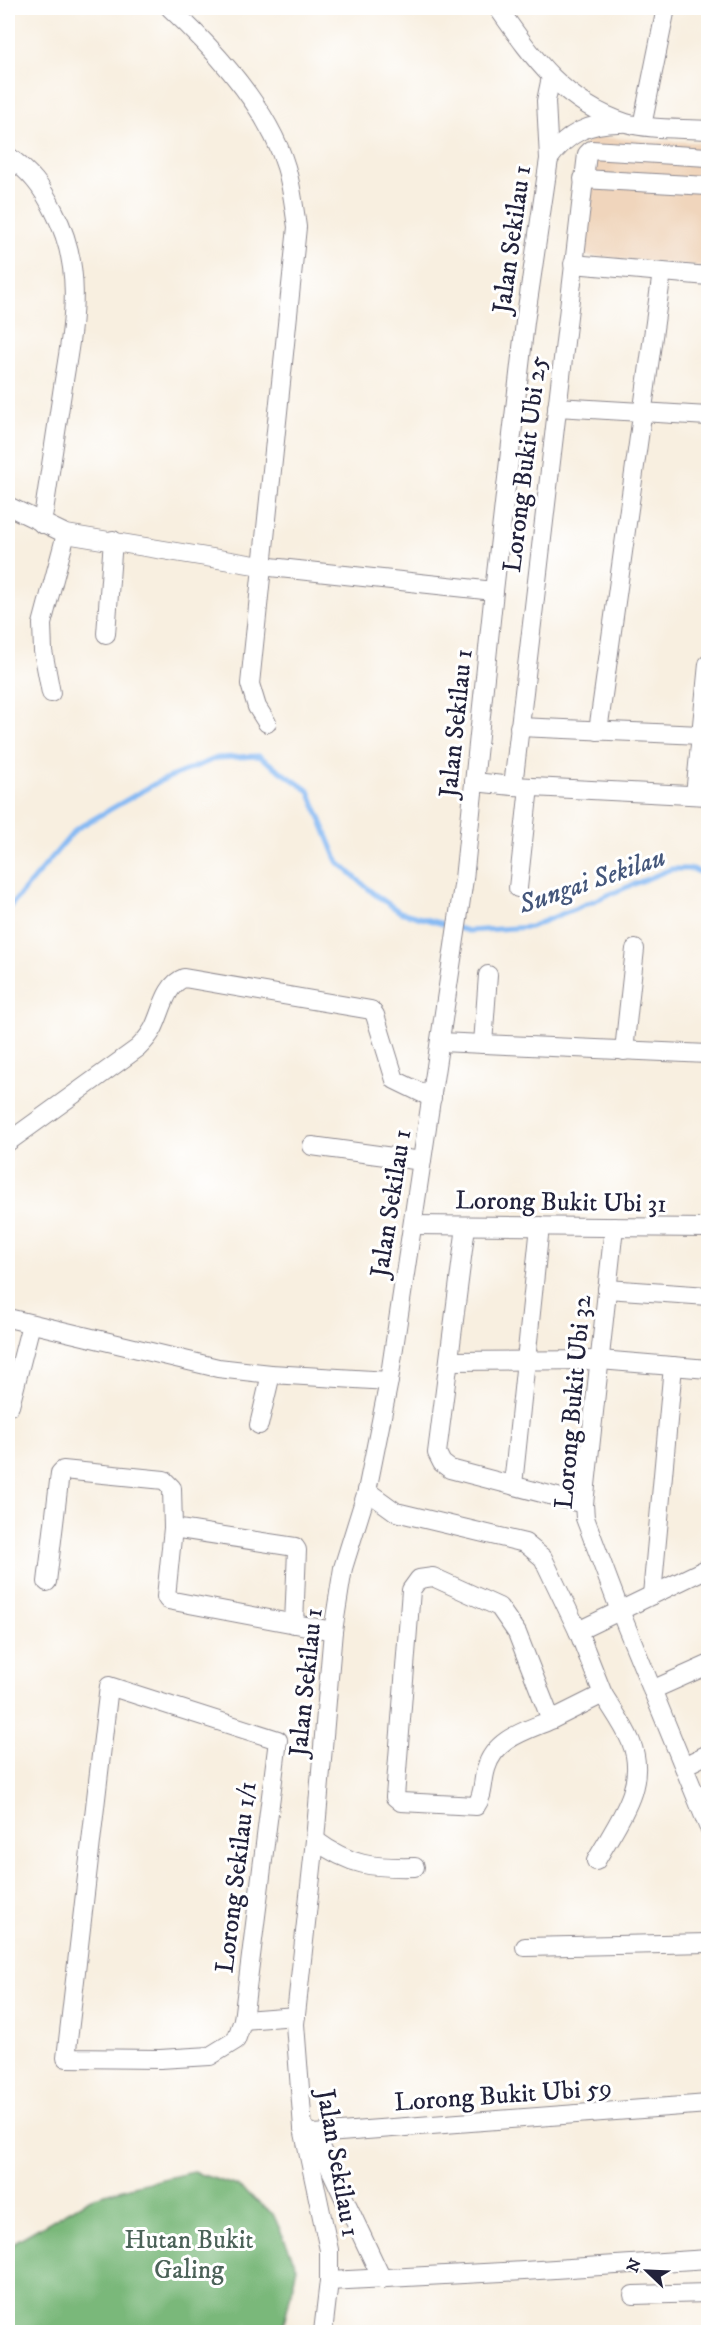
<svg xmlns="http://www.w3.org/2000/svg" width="716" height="2340" font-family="'IM FELL DW Pica',serif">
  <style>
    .built { fill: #f0d5bc }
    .forest { fill: #7ab87a; stroke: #4e6d5a; stroke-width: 1.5 }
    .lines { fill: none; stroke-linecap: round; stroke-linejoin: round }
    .stream { stroke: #85b9f3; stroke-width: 5 }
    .minor-casing { stroke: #8d888e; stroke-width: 20 }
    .minor { stroke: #fff; stroke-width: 18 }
    .labels { text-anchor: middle; stroke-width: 6; stroke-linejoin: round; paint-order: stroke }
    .street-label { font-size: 26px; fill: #22223b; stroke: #fff }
    .park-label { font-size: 26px; fill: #4b6258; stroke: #fff }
    .water-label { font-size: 27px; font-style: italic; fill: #45577b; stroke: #fff }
  </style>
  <rect width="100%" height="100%" fill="#fff"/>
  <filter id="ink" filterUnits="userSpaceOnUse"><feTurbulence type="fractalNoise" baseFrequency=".0167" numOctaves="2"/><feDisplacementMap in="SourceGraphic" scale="12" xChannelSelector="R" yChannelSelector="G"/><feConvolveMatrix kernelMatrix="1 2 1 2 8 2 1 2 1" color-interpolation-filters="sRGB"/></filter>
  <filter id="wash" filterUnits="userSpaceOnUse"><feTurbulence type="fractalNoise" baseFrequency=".008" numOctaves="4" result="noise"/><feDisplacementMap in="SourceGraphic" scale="24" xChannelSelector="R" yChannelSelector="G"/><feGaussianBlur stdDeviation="1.35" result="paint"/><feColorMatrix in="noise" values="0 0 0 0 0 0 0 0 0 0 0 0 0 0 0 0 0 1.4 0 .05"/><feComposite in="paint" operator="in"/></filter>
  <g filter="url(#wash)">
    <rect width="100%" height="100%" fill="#f8efe0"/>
    <!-- built -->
    <polygon class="built" points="593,137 708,143 708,268 569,254 582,147"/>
    <!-- forest -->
    <polygon class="forest" points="193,2172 237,2186 273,2214 297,2267 282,2332 8,2332 8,2252 16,2241 91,2198 137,2185"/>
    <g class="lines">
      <!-- stream -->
      <polyline class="stream" points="8,909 76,829 158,782 217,758 259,756 309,791 338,862 373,893 400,912 468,931 530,927 671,869 693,869 708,877"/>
    </g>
  </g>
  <g filter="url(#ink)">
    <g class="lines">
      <!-- minor casing -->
      <g class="minor-casing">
        <g id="minor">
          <path d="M170 8C215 50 268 107 286 167 292 187 294 207 297 227L250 684 257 707 267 723"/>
          <path d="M498 8C533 58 564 103 626 123 649 130 684 128 708 130"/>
          <polyline points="642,126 666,8"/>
          <path d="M8 156C31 173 41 185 54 211 86 272 72 328 62 393 55 437 49 480 42 524"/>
          <path d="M549 159C567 133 590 122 622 123"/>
          <polyline points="583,179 708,186"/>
          <polyline points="573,264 708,276"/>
          <polyline points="557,407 708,416"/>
          <polyline points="8,506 66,534 261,566 494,591"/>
          <polyline points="106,634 113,540"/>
          <polyline points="51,693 43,651 42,624 66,534"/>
          <polyline points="519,727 701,735"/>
          <polyline points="598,731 662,272"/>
          <polyline points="474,782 513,786 708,796"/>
          <polyline points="513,786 587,154 591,150 708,157"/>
          <polyline points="695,795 708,664"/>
          <polyline points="518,888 529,787"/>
          <polyline points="440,1042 708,1054"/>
          <polyline points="483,1044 488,975"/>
          <polyline points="624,1051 635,949"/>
          <path d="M8 1142 138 1048C144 1042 149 1036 153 1029 162 1012 165 985 184 978L371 1010 375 1015 395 1080 432 1098"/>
          <polyline points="312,1146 422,1161"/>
          <polyline points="413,1225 708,1228"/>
          <polyline points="466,1226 437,1453 442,1463 450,1469 584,1504"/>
          <polyline points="614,1227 584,1504 585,1518 620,1611 708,1826"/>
          <polyline points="607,1289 708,1296"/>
          <polyline points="8,1318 218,1368 271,1374 389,1381"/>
          <polyline points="449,1361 600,1360 708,1369"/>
          <polyline points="10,1406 31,1324"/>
          <polyline points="259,1425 271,1374"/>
          <polyline points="513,1485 540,1226"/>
          <path d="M367 1491 396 1512 525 1543 543 1558 578 1631 603 1694 551 1720 517 1633 499 1607 433 1577 419 1579 411 1590 395 1797 401 1802 476 1806C484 1795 482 1782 486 1769 494 1739 525 1731 551 1720"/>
          <polyline points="173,1528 295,1547 297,1550 294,1624"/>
          <polyline points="47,1582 60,1473 63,1470 164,1480 172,1488 173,1528 166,1597 168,1600 333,1631"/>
          <polyline points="652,1595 673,1366"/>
          <polyline points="578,1631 708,1568"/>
          <polygon points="109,1686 278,1740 243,2020 236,2040 210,2056 160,2059 66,2058"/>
          <polyline points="652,1690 708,1665"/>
          <polyline points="684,1766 708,1754"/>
          <path d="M315 1840C350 1866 373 1868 415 1867"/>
          <path d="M596 1861C616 1824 649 1786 631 1742 624 1725 612 1709 603 1694"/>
          <polyline points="525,1947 708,1943"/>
          <polyline points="243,2020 296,2016"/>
          <polyline points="303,2128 314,2134 708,2104"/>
          <polyline points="314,2134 382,2279"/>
          <polyline points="329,2281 524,2271 708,2259"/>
          <polyline points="633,2295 708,2293"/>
          <polyline points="323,2332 329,2281 329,2250 303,2128 295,2024 315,1840 333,1631 343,1568 367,1491 389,1381 464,879 494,591 525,322 549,159 546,101 551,77"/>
        </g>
      </g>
      <!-- minor -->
      <use href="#minor" class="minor"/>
    </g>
  </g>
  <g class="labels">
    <!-- street labels -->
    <g class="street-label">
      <text transform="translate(511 239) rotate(-82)" y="9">Jalan Sekilau 1</text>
      <text transform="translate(524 464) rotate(-83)" y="9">Lorong Bukit Ubi 25</text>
      <text transform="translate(455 723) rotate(-84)" y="9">Jalan Sekilau 1</text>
      <text transform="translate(561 1201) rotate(1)" y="9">Lorong Bukit Ubi 31</text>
      <text transform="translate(390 1203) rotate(-81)" y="9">Jalan Sekilau 1</text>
      <text transform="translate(572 1402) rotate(-85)" y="9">Lorong Bukit Ubi 32</text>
      <text transform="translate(305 1682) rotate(-84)" y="9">Jalan Sekilau 1</text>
      <text transform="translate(235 1877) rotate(-83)" y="9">Lorong Sekilau 1/1</text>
      <text transform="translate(503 2094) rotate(-4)" y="9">Lorong Bukit Ubi 59</text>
      <text transform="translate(339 2163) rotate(80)" y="9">Jalan Sekilau 1</text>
    </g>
    <!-- park labels -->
    <g class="park-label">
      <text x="189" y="2248">Hutan Bukit<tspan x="189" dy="30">Galing</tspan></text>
    </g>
    <!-- water labels -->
    <g class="water-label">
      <text transform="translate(592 880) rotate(-19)" y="9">Sungai Sekilau</text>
    </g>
  </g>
  <!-- margin -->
  <rect width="716" height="2340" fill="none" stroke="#fff" stroke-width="30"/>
  <!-- north arrow -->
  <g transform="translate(647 2271) rotate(293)" stroke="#ffffff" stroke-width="4.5" paint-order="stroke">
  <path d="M0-4.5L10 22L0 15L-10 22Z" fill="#22223b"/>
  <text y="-9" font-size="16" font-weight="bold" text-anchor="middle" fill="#22223b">N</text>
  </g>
</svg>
